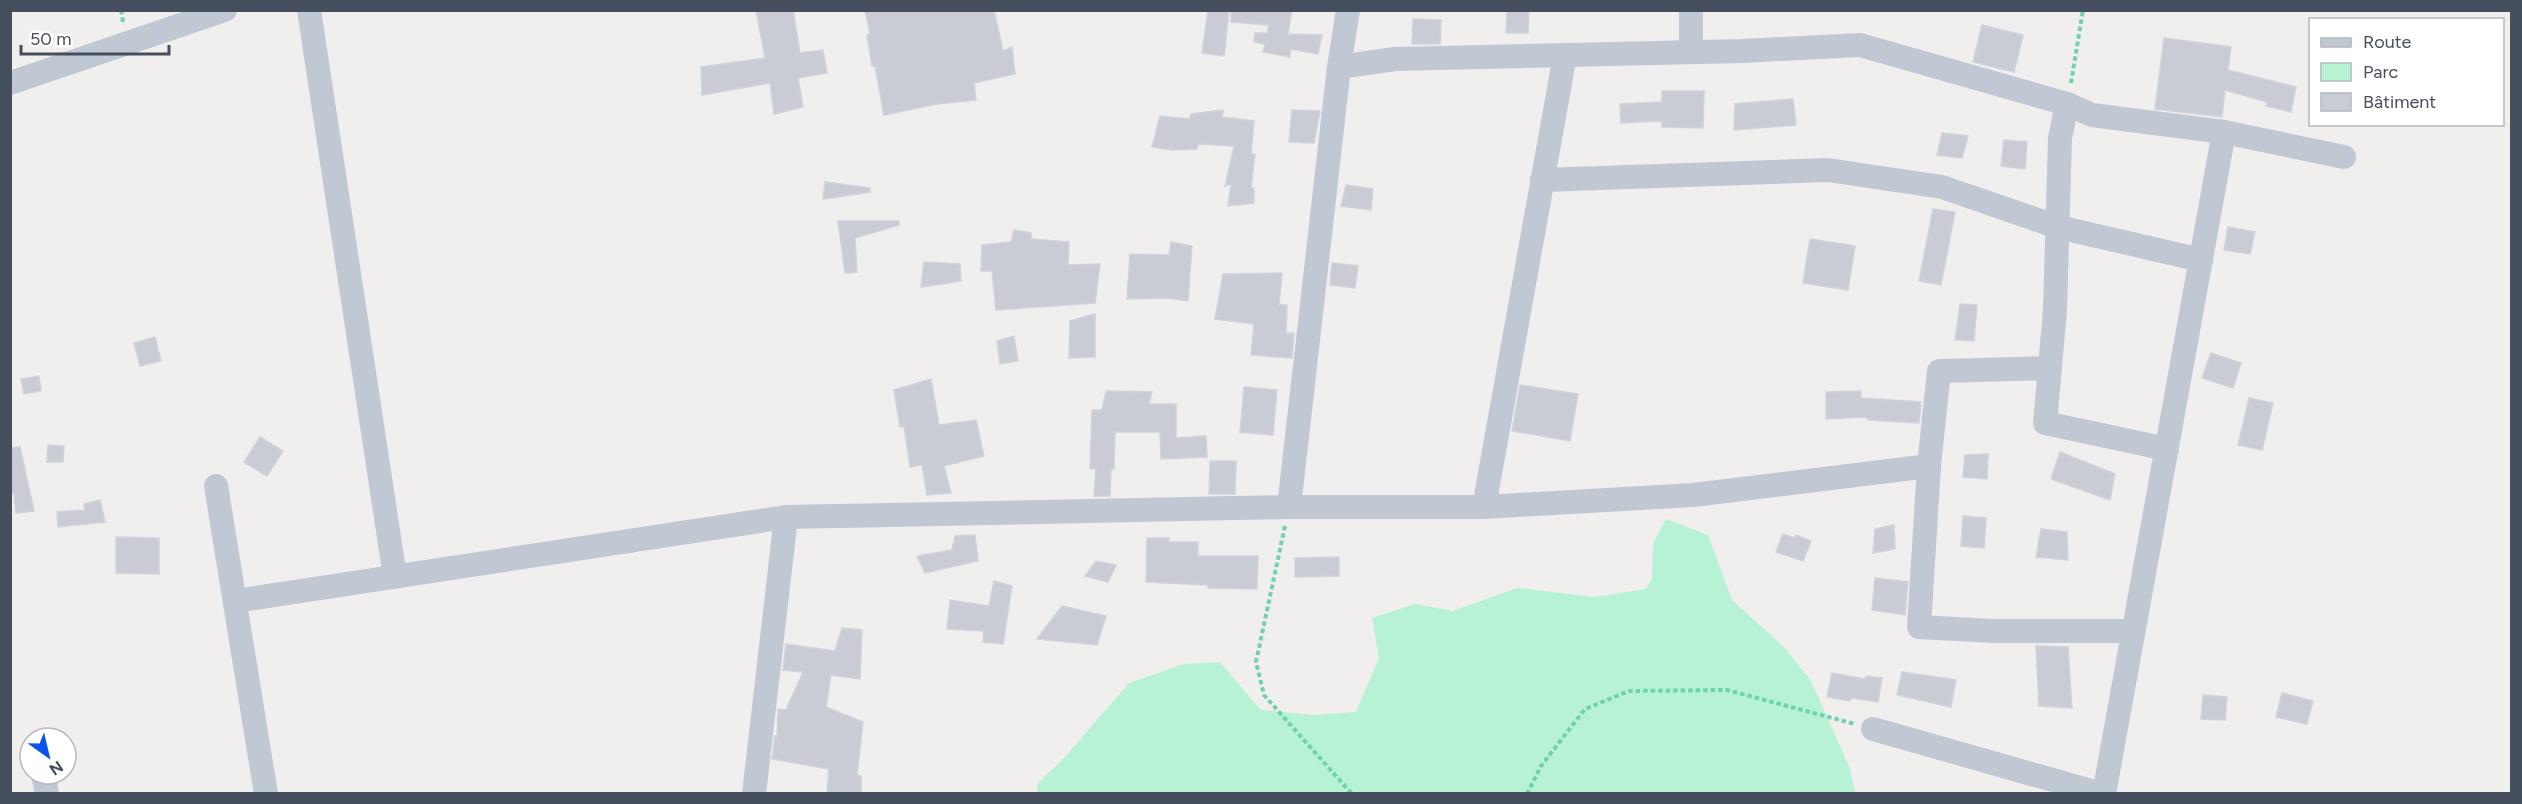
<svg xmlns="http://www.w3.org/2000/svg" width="2522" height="804" font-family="Figtree,sans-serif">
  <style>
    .green { fill: #b8f2d5 }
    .building { fill: #c9ccd4; stroke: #d1d3da; stroke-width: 1.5 }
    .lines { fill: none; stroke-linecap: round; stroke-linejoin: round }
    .path { stroke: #6ed2ad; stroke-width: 4; stroke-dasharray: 4.5 3; stroke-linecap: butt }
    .street { stroke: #c0c8d4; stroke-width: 24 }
  </style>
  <rect width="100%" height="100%" fill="#f1eeee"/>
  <!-- green -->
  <polygon class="green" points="1666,519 1708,535 1732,600 1784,647 1811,681 1849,766 1855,791 1859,793 1037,793 1038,783 1066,756 1129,683 1184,664 1220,662 1261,710 1314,715 1356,712 1379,658 1372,618 1415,604 1453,611 1517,588 1595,597 1646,589 1652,578 1653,543"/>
  <!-- building -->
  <g class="building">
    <polygon points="756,10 793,10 800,53 823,50 827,73 798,78 803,107 774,114 770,83 702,95 701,67 765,58"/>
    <polygon points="865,10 994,10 1003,51 1012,47 1015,74 974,83 976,100 937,104 884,115 875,66 872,66 867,35 870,34"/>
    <polygon points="1208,10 1229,10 1224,56 1202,53"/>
    <polygon points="1231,10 1292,10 1288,34 1322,35 1318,54 1290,49 1290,57 1263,52 1265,44 1254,42 1255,33 1267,33 1269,25 1231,22"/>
    <polygon points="1507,10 1529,10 1528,33 1506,33"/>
    <polygon points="1413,19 1441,20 1440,44 1412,44"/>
    <polygon points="1982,25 2023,35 2014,72 1973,62"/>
    <polygon points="2164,38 2231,47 2228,70 2296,87 2291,112 2266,106 2267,102 2225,90 2222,117 2155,109"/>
    <polygon points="1662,91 1704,91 1703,128 1662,127 1662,121 1621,123 1620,104 1662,102"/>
    <polygon points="1793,99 1796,125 1734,130 1735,104"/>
    <polygon points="1223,110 1222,117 1254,121 1251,154 1255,154 1251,188 1254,188 1254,203 1228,206 1231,184 1225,186 1234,146 1198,144 1197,149 1172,150 1152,147 1160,116 1190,119 1191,114"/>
    <polygon points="1292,110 1320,111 1314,143 1289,142"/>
    <polygon points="1942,133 1968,136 1962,158 1937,155"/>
    <polygon points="2004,140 2027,142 2025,169 2001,166"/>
    <polygon points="825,182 870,188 870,192 823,199"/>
    <polygon points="1346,185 1373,189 1371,210 1341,206"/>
    <polygon points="1933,209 1955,212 1941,285 1919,281"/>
    <polygon points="838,221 899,221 899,225 855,238 857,272 845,273"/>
    <polygon points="2228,227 2255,232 2250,254 2224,250"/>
    <polygon points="1014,230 1031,233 1031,239 1069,242 1068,265 1100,264 1095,303 996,310 992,271 981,271 982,245 1011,242"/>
    <polygon points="1810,239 1855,246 1848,290 1803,283"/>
    <polygon points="1171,242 1192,246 1188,301 1168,298 1127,299 1130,254 1169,255"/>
    <polygon points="924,262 960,264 961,281 921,287"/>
    <polygon points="1332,263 1358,266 1355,288 1330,285"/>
    <polygon points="1282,273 1279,305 1287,305 1286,333 1294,333 1292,358 1251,355 1254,324 1215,319 1223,274"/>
    <polygon points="1960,304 1977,305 1974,341 1955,340"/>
    <polygon points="1095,314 1095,357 1069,358 1070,321"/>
    <polygon points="1014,336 1018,361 1000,364 997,341"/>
    <polygon points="155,337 161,361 140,366 134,343"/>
    <polygon points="2211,353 2241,363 2233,388 2202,378"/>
    <polygon points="39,376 41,391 24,394 21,379"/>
    <polygon points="931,379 939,425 976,420 984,456 944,466 951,493 927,495 922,465 910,467 904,426 900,427 894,390"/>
    <polygon points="1520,385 1578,394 1570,441 1512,431"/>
    <polygon points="1244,387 1277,390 1273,435 1240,432"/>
    <polygon points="1106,391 1152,392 1149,404 1176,404 1176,438 1206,436 1207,457 1161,459 1160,432 1115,432 1114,469 1111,469 1110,496 1094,496 1096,469 1090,469 1092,410 1102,410"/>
    <polygon points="1861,391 1861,398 1921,402 1919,423 1868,420 1867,417 1826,419 1826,392"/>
    <polygon points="2249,398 2273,403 2262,450 2238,445"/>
    <polygon points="260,437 283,451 267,476 244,462"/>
    <polygon points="48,445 64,446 63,462 47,462"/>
    <polygon points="20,447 34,511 16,513 14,493 10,494 10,448"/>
    <polygon points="2060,452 2115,474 2110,500 2051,479"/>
    <polygon points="1988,454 1987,479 1963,477 1965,455"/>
    <polygon points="1210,461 1236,461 1235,494 1209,494"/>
    <polygon points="100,500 105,522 58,527 57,512 85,510 84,504"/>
    <polygon points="1963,516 1986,518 1984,548 1961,546"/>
    <polygon points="1894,525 1895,549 1873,553 1875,529"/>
    <polygon points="2041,529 2067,532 2068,560 2036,557"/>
    <polygon points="1783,534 1794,538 1796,535 1811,541 1803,561 1776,552"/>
    <polygon points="975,535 978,561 925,573 917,556 952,550 955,536"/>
    <polygon points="116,537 159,538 159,574 116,573"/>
    <polygon points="1147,538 1169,538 1169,542 1198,542 1198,556 1258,556 1257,589 1208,588 1208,585 1146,582"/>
    <polygon points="1339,557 1339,576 1295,577 1295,558"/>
    <polygon points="1096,561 1116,565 1108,582 1085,576"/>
    <polygon points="1875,578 1908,582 1905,615 1872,610"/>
    <polygon points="994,581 1012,586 1003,644 983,642 984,631 947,629 950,600 989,606"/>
    <polygon points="1062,606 1106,616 1097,645 1037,639"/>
    <polygon points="842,628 862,630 860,679 831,675 826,707 863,722 857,775 861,776 861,794 827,794 829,769 772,759 775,736 777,737 778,709 786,710 803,672 783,670 786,644 835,651"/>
    <polygon points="2036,646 2068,647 2072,708 2039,706"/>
    <polygon points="1902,672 1956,680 1951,707 1897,695"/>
    <polygon points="1832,673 1865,679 1866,676 1882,678 1878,702 1851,698 1850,701 1827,697"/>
    <polygon points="2282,693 2313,701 2307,724 2276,717"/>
    <polygon points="2203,695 2227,697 2225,720 2201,719"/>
  </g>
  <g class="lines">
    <!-- path -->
    <g class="path">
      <polyline points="121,10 123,22"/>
      <polyline points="2071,83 2083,10"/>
      <polyline points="1285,526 1256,662 1264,695 1352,794"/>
      <polyline points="1527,794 1541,766 1585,709 1629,691 1727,690 1855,724"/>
    </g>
    <!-- street -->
    <g class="street">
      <polyline points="309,10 395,577"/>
      <polyline points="1691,52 1691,10"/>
      <polyline points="1339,67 1395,59 1743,51 1860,45 2067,104 2092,115 2224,132 2344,157"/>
      <polyline points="10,83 225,10"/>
      <polyline points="2067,104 2060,138 2055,310 2045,423 2167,449"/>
      <polyline points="1542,180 1828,170 1942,187 2058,227 2201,260"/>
      <polyline points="2050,368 1939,371 1929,466 1919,627 1993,631 2133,631"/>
      <polyline points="216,486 266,794"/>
      <polyline points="1289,507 1339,67 1348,10"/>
      <polyline points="1484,507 1565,55"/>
      <polyline points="235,601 786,517 1289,507 1484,507 1693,495 1929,466"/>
      <polyline points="1873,729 2102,794"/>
      <polyline points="43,774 47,794"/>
      <polyline points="754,794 786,517"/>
      <polyline points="2104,794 2224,132"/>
    </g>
  </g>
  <!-- border -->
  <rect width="2522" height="804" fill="none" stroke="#454e5d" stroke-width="24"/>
  <!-- legend -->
  <rect x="2309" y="18" width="195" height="108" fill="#ffffff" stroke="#b5b8be" stroke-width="1.5"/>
  <rect x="2321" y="38" width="30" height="9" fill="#c0c8d4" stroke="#b5b8be" stroke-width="1.5"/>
  <text x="2363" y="48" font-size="18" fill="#454e5d">Route</text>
  <rect x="2321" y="63" width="30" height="18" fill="#b8f2d5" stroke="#b5b8be" stroke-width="1.5"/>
  <text x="2363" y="78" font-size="18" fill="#454e5d">Parc</text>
  <rect x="2321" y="93" width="30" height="18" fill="#c9ccd4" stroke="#b5b8be" stroke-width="1.5"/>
  <text x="2363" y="108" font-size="18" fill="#454e5d">Bâtiment</text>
  <!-- north arrow -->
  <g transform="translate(48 756) rotate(146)"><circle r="28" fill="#ffffff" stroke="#b5b8be" stroke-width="1.5"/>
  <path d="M0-4.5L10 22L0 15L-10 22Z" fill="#0c53ec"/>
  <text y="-9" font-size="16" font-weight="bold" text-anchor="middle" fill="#454e5d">N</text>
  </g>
  <!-- scale -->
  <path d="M21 45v9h148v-9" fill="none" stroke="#454e5d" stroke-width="3"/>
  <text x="30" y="45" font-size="18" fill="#454e5d" stroke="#ffffff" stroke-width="4.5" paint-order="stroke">50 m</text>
</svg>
